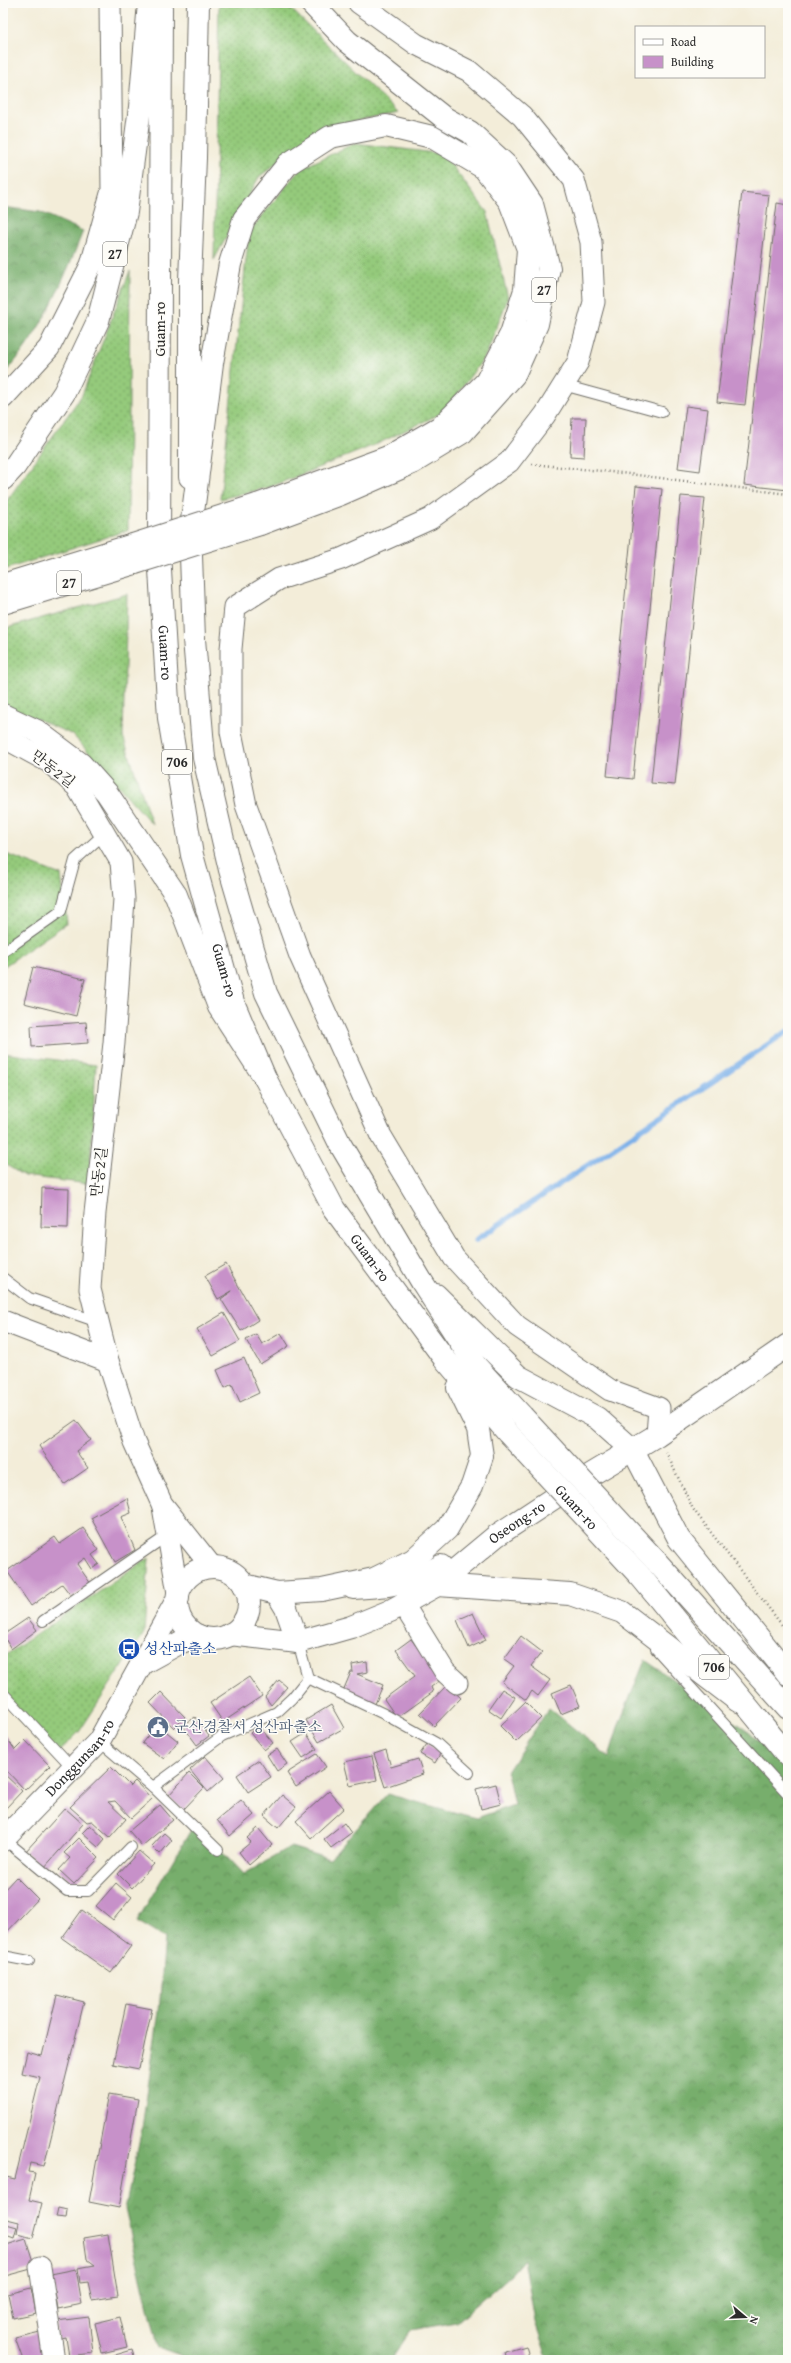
<svg xmlns="http://www.w3.org/2000/svg" width="791" height="2363" font-family="'Gentium Book Plus','Noto Serif KR',serif">
  <style>
    .grass { fill: url(#grass-dots); stroke: #607a54 }
    .forest { fill: url(#forest-crowns); stroke: #516c4c }
    .lines { fill: none; stroke-linecap: round; stroke-linejoin: round }
    .stream { stroke: #7bb0e9; stroke-width: 5.5 }
    .building { fill: #c791c9 }
    .lane-casing { stroke: #716f68; stroke-width: 12 }
    .street-casing { stroke: #716f68; stroke-width: 23 }
    .secondary-casing { stroke: #716f68; stroke-width: 24 }
    .primary-casing { stroke: #716f68; stroke-width: 24 }
    .highway-casing { stroke: #716f68; stroke-width: 24 }
    .path { stroke: #716f68; stroke-width: 2.5; stroke-dasharray: 1 3; stroke-linecap: butt }
    .lane { stroke: #fff; stroke-width: 10 }
    .street { stroke: #fff; stroke-width: 21 }
    .secondary { stroke: #fff; stroke-width: 22 }
    .primary { stroke: #fff; stroke-width: 22 }
    .highway { stroke: #fff; stroke-width: 22 }
    .primary-bridge-casing { stroke: #716f68; stroke-width: 24; stroke-linecap: butt }
    .highway-bridge-casing { stroke: #716f68; stroke-width: 24; stroke-linecap: butt }
    .primary-bridge { stroke: #fff; stroke-width: 22 }
    .highway-bridge { stroke: #fff; stroke-width: 22 }
    .labels { text-anchor: middle; stroke-width: 3; stroke-linejoin: round; paint-order: stroke }
    .shield { fill: #fdfcf7; stroke: #6a6a68; stroke-width: 1 }
    .shield-label { font-size: 14px; font-weight: bold; fill: #2b2b2b }
    .street-label { font-size: 15px; fill: #2b2b2b; stroke: #fdfcf7 }
    .transit-label { font-size: 15px; fill: #164399; stroke: #fdfcf7; text-anchor: start }
    .service-label { font-size: 15px; fill: #4e5e75; stroke: #fdfcf7; text-anchor: start }
  </style>
  <defs>
    <pattern id="grass-dots" width="8" height="8" patternUnits="userSpaceOnUse"><rect width="8" height="8" fill="#94ca7c"/><path d="M2 2h.1M6 6h.1" fill="none" stroke="#79a466" stroke-width="1.8" stroke-linecap="round"/></pattern>
    <pattern id="forest-crowns" width="20" height="18" patternUnits="userSpaceOnUse"><rect width="20" height="18" fill="#77ae6c"/><path d="M2 6a3 3 0 1 1 6 0M12 15a3 3 0 1 1 6 0" fill="none" stroke="#628e59"/></pattern>
  </defs>
  <rect width="100%" height="100%" fill="#fdfcf7"/>
  <filter id="ink" filterUnits="userSpaceOnUse"><feTurbulence type="fractalNoise" baseFrequency=".025" numOctaves="2"/><feDisplacementMap in="SourceGraphic" scale="8" xChannelSelector="R" yChannelSelector="G"/><feConvolveMatrix kernelMatrix="1 2 1 2 8 2 1 2 1" color-interpolation-filters="sRGB"/></filter>
  <filter id="wash" filterUnits="userSpaceOnUse"><feTurbulence type="fractalNoise" baseFrequency=".012" numOctaves="4" result="noise"/><feDisplacementMap in="SourceGraphic" scale="16" xChannelSelector="R" yChannelSelector="G"/><feGaussianBlur stdDeviation="0.9" result="paint"/><feColorMatrix in="noise" values="0 0 0 0 0 0 0 0 0 0 0 0 0 0 0 0 0 1.4 0 .05"/><feComposite in="paint" operator="in"/></filter>
  <g filter="url(#wash)">
    <rect width="100%" height="100%" fill="#f3edd9"/>
    <!-- grass -->
    <g class="grass">
      <polygon points="219,3 285,3 398,113 322,128 259,177 214,260"/>
      <polygon points="355,143 443,154 487,212 508,298 486,355 444,412 377,444 270,487 220,499 249,232 300,169"/>
      <polygon points="130,271 128,530 3,570 3,506 82,395"/>
      <polygon points="127,594 123,736 152,824 73,735 3,704 3,629"/>
      <polygon points="6,854 61,875 67,923 3,967 3,880 6,879 3,862"/>
      <polygon points="3,1053 96,1065 89,1184 24,1176 3,1163"/>
      <polygon points="149,1558 144,1633 79,1732 54,1756 18,1717 3,1688 3,1657"/>
    </g>
    <!-- forest -->
    <g class="forest">
      <path d="M3 207 40 212 83 231C63 282 41 335 3 375Z"/>
      <polygon points="645,1660 753,1735 788,1775 788,2360 548,2360 535,2322 524,2259 511,2274 457,2322 411,2330 391,2360 194,2360 157,2347 125,2209 142,2128 159,2011 165,1938 137,1921 195,1823 244,1874 291,1847 330,1859 387,1794 476,1818 514,1805 507,1772 549,1708 609,1757 618,1727"/>
    </g>
    <g class="lines">
      <!-- stream -->
      <polyline class="stream" points="476,1240 788,1031"/>
    </g>
    <g id="blocks">
      <!-- building -->
      <g class="building">
        <polygon points="742,192 769,195 745,405 717,402"/>
        <polygon points="777,203 788,205 788,425 785,451 788,451 788,490 744,485"/>
        <polygon points="686,406 708,409 700,471 678,468"/>
        <polygon points="572,418 586,418 584,457 570,456"/>
        <polygon points="636,486 662,489 633,779 607,776"/>
        <polygon points="681,496 705,498 675,785 651,783"/>
        <polygon points="33,967 85,979 76,1016 24,1003"/>
        <polygon points="86,1022 88,1043 32,1047 31,1026"/>
        <polygon points="42,1188 69,1189 68,1228 41,1227"/>
        <polygon points="226,1264 258,1320 241,1331 221,1299 232,1291 218,1299 205,1276"/>
        <polygon points="224,1313 240,1341 213,1356 197,1329"/>
        <polygon points="281,1333 289,1346 260,1364 246,1340 256,1334 262,1344"/>
        <polygon points="244,1358 259,1393 240,1402 232,1384 225,1388 217,1370"/>
        <polygon points="76,1420 91,1440 76,1451 88,1468 65,1484 39,1446"/>
        <polygon points="127,1498 131,1513 121,1517 135,1550 115,1562 91,1518"/>
        <polygon points="83,1528 99,1550 92,1555 99,1564 92,1569 85,1558 77,1564 91,1584 72,1597 62,1584 31,1606 7,1571 55,1537 60,1544"/>
        <polygon points="473,1613 486,1640 469,1648 457,1620"/>
        <polygon points="28,1618 37,1630 11,1649 3,1635"/>
        <polygon points="521,1636 542,1652 531,1666 550,1680 538,1696 532,1691 526,1700 502,1682 514,1666 504,1659"/>
        <polygon points="411,1639 441,1680 431,1687 433,1692 397,1718 384,1699 415,1676 396,1650"/>
        <polygon points="367,1662 368,1672 357,1674 383,1685 375,1704 343,1691 351,1672 353,1672 352,1665"/>
        <polygon points="249,1677 262,1696 223,1722 210,1703"/>
        <polygon points="279,1680 287,1687 271,1705 265,1697"/>
        <polygon points="447,1685 461,1698 434,1726 420,1713"/>
        <polygon points="571,1685 580,1706 561,1714 552,1693"/>
        <polygon points="502,1689 515,1697 501,1718 488,1709"/>
        <polygon points="161,1692 185,1717 174,1728 150,1703"/>
        <polygon points="525,1702 541,1718 516,1742 500,1726"/>
        <polygon points="331,1705 344,1728 319,1742 306,1720"/>
        <polygon points="195,1717 209,1736 197,1745 183,1726"/>
        <polygon points="157,1724 178,1741 164,1759 142,1743"/>
        <polygon points="259,1726 273,1743 264,1750 250,1733"/>
        <polygon points="3,1732 15,1750 25,1740 50,1766 25,1790 3,1767"/>
        <polygon points="306,1733 317,1749 303,1758 292,1742"/>
        <polygon points="427,1744 441,1752 435,1763 420,1754"/>
        <polygon points="277,1749 287,1764 277,1771 267,1755"/>
        <polygon points="386,1750 391,1767 418,1759 423,1774 385,1787 374,1754"/>
        <polygon points="317,1754 326,1767 296,1787 287,1773"/>
        <polygon points="205,1756 224,1778 208,1792 190,1770"/>
        <polygon points="372,1756 377,1780 350,1786 344,1762"/>
        <polygon points="259,1760 271,1777 248,1792 237,1775"/>
        <polygon points="111,1767 130,1786 135,1781 152,1799 131,1818 115,1801 108,1802 126,1819 110,1837 92,1821 87,1822 70,1807"/>
        <polygon points="3,1773 22,1791 6,1808 3,1805"/>
        <polygon points="189,1773 204,1788 183,1810 168,1796"/>
        <polygon points="496,1784 501,1804 481,1809 476,1789"/>
        <polygon points="329,1791 344,1808 311,1838 296,1821"/>
        <polygon points="282,1795 296,1807 278,1828 264,1816"/>
        <polygon points="241,1800 254,1815 230,1836 217,1820"/>
        <polygon points="160,1805 173,1820 142,1846 129,1831"/>
        <polygon points="65,1808 83,1824 43,1869 25,1852"/>
        <polygon points="344,1823 351,1833 331,1848 324,1839"/>
        <polygon points="90,1825 105,1839 98,1847 82,1833"/>
        <polygon points="258,1828 272,1845 249,1865 239,1852 251,1842 247,1838"/>
        <polygon points="164,1833 172,1840 160,1854 152,1846"/>
        <polygon points="79,1838 99,1858 74,1884 59,1870 70,1858 64,1853"/>
        <polygon points="139,1851 154,1864 132,1888 118,1874"/>
        <polygon points="16,1877 38,1899 5,1934 3,1932 3,1891"/>
        <polygon points="116,1883 132,1897 113,1920 96,1906"/>
        <polygon points="82,1910 131,1946 111,1973 62,1938"/>
        <polygon points="57,1995 84,2002 44,2166 30,2163 28,2172 35,2173 29,2200 42,2203 33,2238 17,2234 19,2222 3,2218 3,2191 6,2177 15,2179 40,2077 22,2073 27,2052 42,2056"/>
        <polygon points="126,2004 152,2009 139,2069 113,2064"/>
        <polygon points="109,2094 138,2099 119,2208 89,2202"/>
        <polygon points="58,2208 67,2210 66,2218 56,2217"/>
        <polygon points="3,2223 17,2227 14,2238 3,2234"/>
        <polygon points="108,2234 118,2296 92,2300 88,2282 80,2283 78,2268 95,2265 87,2259 84,2238"/>
        <polygon points="26,2239 35,2268 5,2276 3,2246"/>
        <polygon points="76,2269 82,2304 58,2309 55,2291 49,2290 46,2275"/>
        <polygon points="31,2288 36,2313 13,2318 8,2294"/>
        <polygon points="89,2317 93,2353 69,2356 66,2338 58,2340 56,2321"/>
        <polygon points="120,2317 127,2347 102,2353 95,2323"/>
        <polygon points="40,2332 44,2360 23,2360 15,2338"/>
        <polygon points="526,2346 530,2360 507,2360 505,2352"/>
        <polygon points="132,2350 135,2360 106,2360 105,2358"/>
      </g>
    </g>
  </g>
  <g filter="url(#ink)">
    <use href="#blocks" fill-opacity="0" stroke="#716f68" stroke-width="1"/>
    <g class="lines">
      <!-- lane casing -->
      <g class="lane-casing">
        <g id="lane">
          <polyline points="563,385 662,412"/>
          <polyline points="3,952 61,911 75,860 105,833"/>
          <polyline points="3,1278 29,1298 98,1322"/>
          <polyline points="43,1621 168,1535"/>
          <polyline points="298,1642 308,1678 384,1714 436,1743 469,1773"/>
          <polyline points="656,1649 788,1794"/>
          <polyline points="3,1693 73,1768"/>
          <polyline points="99,1741 153,1787 218,1850"/>
          <polyline points="153,1787 222,1736 277,1712 292,1698 308,1678"/>
          <polyline points="4,1839 67,1891 88,1891 131,1847"/>
          <polyline points="3,1956 29,1961"/>
        </g>
      </g>
      <!-- street casing -->
      <g class="street-casing">
        <g id="street">
          <polyline points="359,3 416,44 469,71 522,116 574,180 591,242 594,302 578,362 545,415 509,462 430,519 341,559 279,579 235,607 231,649 231,732 246,805 300,956 381,1136 454,1258 517,1326 610,1390 659,1408 657,1435"/>
          <polyline points="3,398 49,348 91,265 112,190 110,3"/>
          <polyline points="3,737 49,762 77,787 121,862 124,899 114,1043 95,1213 90,1289 108,1361 134,1442 162,1504 212,1567"/>
          <polyline points="3,1321 108,1361"/>
          <polyline points="163,1507 178,1593"/>
          <polyline points="403,1604 445,1672 457,1683"/>
          <polyline points="40,2267 54,2360"/>
        </g>
      </g>
      <!-- secondary casing -->
      <g class="secondary-casing">
        <g id="secondary">
          <polyline points="436,1295 518,1376 597,1418 633,1450 679,1539 788,1674"/>
          <circle cx="213" cy="1603" r="36"/>
          <polyline points="437,1585 570,1594 622,1612 738,1701"/>
          <path d="M353 1588C390 1586 408 1584 441 1566"/>
          <polyline points="277,1593 286,1608 298,1642"/>
          <path id="s1" d="M230 1634 298 1642 351 1627 390 1611 437 1585 496 1536 572 1486 657 1435 788 1345"/>
          <polyline points="141,1664 181,1642 199,1636"/>
          <path id="s2" d="M3 1840 99 1741 178 1598"/>
        </g>
      </g>
      <!-- primary casing -->
      <g class="primary-casing">
        <g id="primary">
          <path id="s3" d="M161 3 159 553 169 718 192 855 233 1002 265 1078 334 1209 444 1358 508 1433"/>
          <polyline points="190,477 190,280 195,158 198,3"/>
          <polyline points="190,528 194,639 204,758 230,870 266,993 340,1144 422,1282 476,1366 522,1416"/>
          <polyline points="655,1560 788,1708"/>
          <polyline points="641,1577 788,1756"/>
          <polyline points="244,1585 277,1593 322,1590 374,1579 413,1560 447,1529 472,1486 482,1456 478,1429 458,1388"/>
        </g>
      </g>
      <!-- highway casing -->
      <g class="highway-casing">
        <g id="highway">
          <polyline points="3,479 15,466 64,393 98,321 126,212 140,107 149,3"/>
          <polyline points="260,524 341,494 412,463 463,432 514,375 537,324 549,268 532,204 506,165 470,132 443,117 347,41 311,3"/>
          <polyline points="190,536 212,363 230,264 244,219 288,164 330,137 386,126 432,137 484,168 510,202 528,249 525,290 511,334 486,382 442,426 388,457 257,505"/>
          <polyline points="3,585 133,545"/>
          <polyline points="3,603 135,563"/>
          <polyline points="3,715 37,731 81,764 107,793 176,895 219,1007 265,1078"/>
        </g>
      </g>
      <!-- path -->
      <g class="path">
        <polyline points="532,464 621,473 788,494"/>
        <polyline points="666,1452 693,1509 788,1633"/>
      </g>
      <!-- lane -->
      <use href="#lane" class="lane"/>
      <!-- street -->
      <use href="#street" class="street"/>
      <!-- secondary -->
      <use href="#secondary" class="secondary"/>
      <!-- primary -->
      <use href="#primary" class="primary"/>
      <!-- highway -->
      <use href="#highway" class="highway"/>
      <!-- primary-bridge casing -->
      <g class="primary-bridge-casing">
        <g id="primary-bridge">
          <polyline points="522,1416 655,1560"/>
          <path id="s4" d="M508 1433 641 1577"/>
        </g>
      </g>
      <!-- highway-bridge casing -->
      <g class="highway-bridge-casing">
        <g id="highway-bridge">
          <polyline points="133,545 257,505"/>
          <polyline points="135,563 260,524"/>
        </g>
      </g>
      <!-- primary-bridge -->
      <use href="#primary-bridge" class="primary-bridge"/>
      <!-- highway-bridge -->
      <use href="#highway-bridge" class="highway-bridge"/>
    </g>
  </g>
  <!-- icons -->
  <defs>
    <g id="bus-disc" transform="scale(1.15)"><circle r="9.5" fill="#1a4fb4" stroke="#fdfcf7"/><path d="M-5-6H5V4H4V6H2V4H-2V6H-4V4H-5ZM-3.5-4V0h7V-4ZM-3.5 1.2v1.5H-2V1.2ZM2 1.2v1.5H3.5V1.2Z" fill="#fff"/></g>
    <g id="civic-disc" transform="scale(1.15)"><circle r="9.5" fill="#5c6f8a" stroke="#fdfcf7"/><path d="M-.6-6.5H3V-4.5H.6V-3L4-1V1h2V6H-6V1h2V-1L-.6-3ZM-1.2 2.5V6h2.4V2.5Z" fill="#fff"/></g>
  </defs>
  <g fill-rule="evenodd">
    <use href="#bus-disc" x="129" y="1649"/>
    <use href="#civic-disc" x="158" y="1727"/>
  </g>
  <g class="labels">
    <!-- shield labels -->
    <g class="shield">
      <rect x="103" y="242" width="24" height="24" rx="3"/>
      <rect x="532" y="278" width="24" height="24" rx="3"/>
      <rect x="57" y="571" width="24" height="24" rx="3"/>
      <rect x="162" y="750" width="30" height="24" rx="3"/>
      <rect x="699" y="1655" width="30" height="24" rx="3"/>
    </g>
    <g class="shield-label">
      <text x="115" y="259">27</text>
      <text x="544" y="295">27</text>
      <text x="69" y="588">27</text>
      <text x="177" y="767">706</text>
      <text x="714" y="1672">706</text>
    </g>
    <!-- street labels -->
    <g class="street-label">
      <text transform="translate(160 329) rotate(-90)" y="5">Guam-ro</text>
      <text dy="5" stroke="none"><textPath href="#s3" startOffset="650">Guam-ro</textPath></text>
      <text transform="translate(53 769) rotate(38)" y="5">만동2길</text>
      <text dy="5" stroke="none"><textPath href="#s3" startOffset="974">Guam-ro</textPath></text>
      <text transform="translate(99 1172) rotate(-83)" y="5">만동2길</text>
      <text dy="5" stroke="none"><textPath href="#s3" startOffset="1298">Guam-ro</textPath></text>
      <text dy="5" stroke="none"><textPath href="#s4" startOffset="101">Guam-ro</textPath></text>
      <text dy="5" stroke="none"><textPath href="#s1" startOffset="321">Oseong-ro</textPath></text>
      <text dy="5" stroke="none"><textPath href="#s2" startOffset="113">Donggunsan-ro</textPath></text>
    </g>
    <!-- transit labels -->
    <g class="transit-label">
      <text x="144" y="1654">성산파출소</text>
    </g>
    <!-- service labels -->
    <g class="service-label">
      <text x="174" y="1732">군산경찰서 성산파출소</text>
    </g>
  </g>
  <!-- margin -->
  <rect width="791" height="2363" fill="none" stroke="#fdfcf7" stroke-width="16"/>
  <!-- legend -->
  <rect x="635" y="26" width="130" height="52" fill="#fdfcf7" stroke="#a9a8a5"/>
  <rect x="643" y="39" width="20" height="6" fill="#ffffff" stroke="#a9a8a5"/>
  <text x="671" y="46" font-size="12" fill="#2b2b2b">Road</text>
  <rect x="643" y="56" width="20" height="12" fill="#c791c9" stroke="#a9a8a5"/>
  <text x="671" y="66" font-size="12" fill="#2b2b2b">Building</text>
  <!-- north arrow -->
  <g transform="translate(745 2317) rotate(109)" stroke="#fdfcf7" stroke-width="3" paint-order="stroke">
  <path d="M0-3L7 15L0 10L-7 15Z" fill="#2b2b2b"/>
  <text y="-6" font-size="11" font-weight="bold" text-anchor="middle" fill="#2b2b2b">N</text>
  </g>
</svg>
